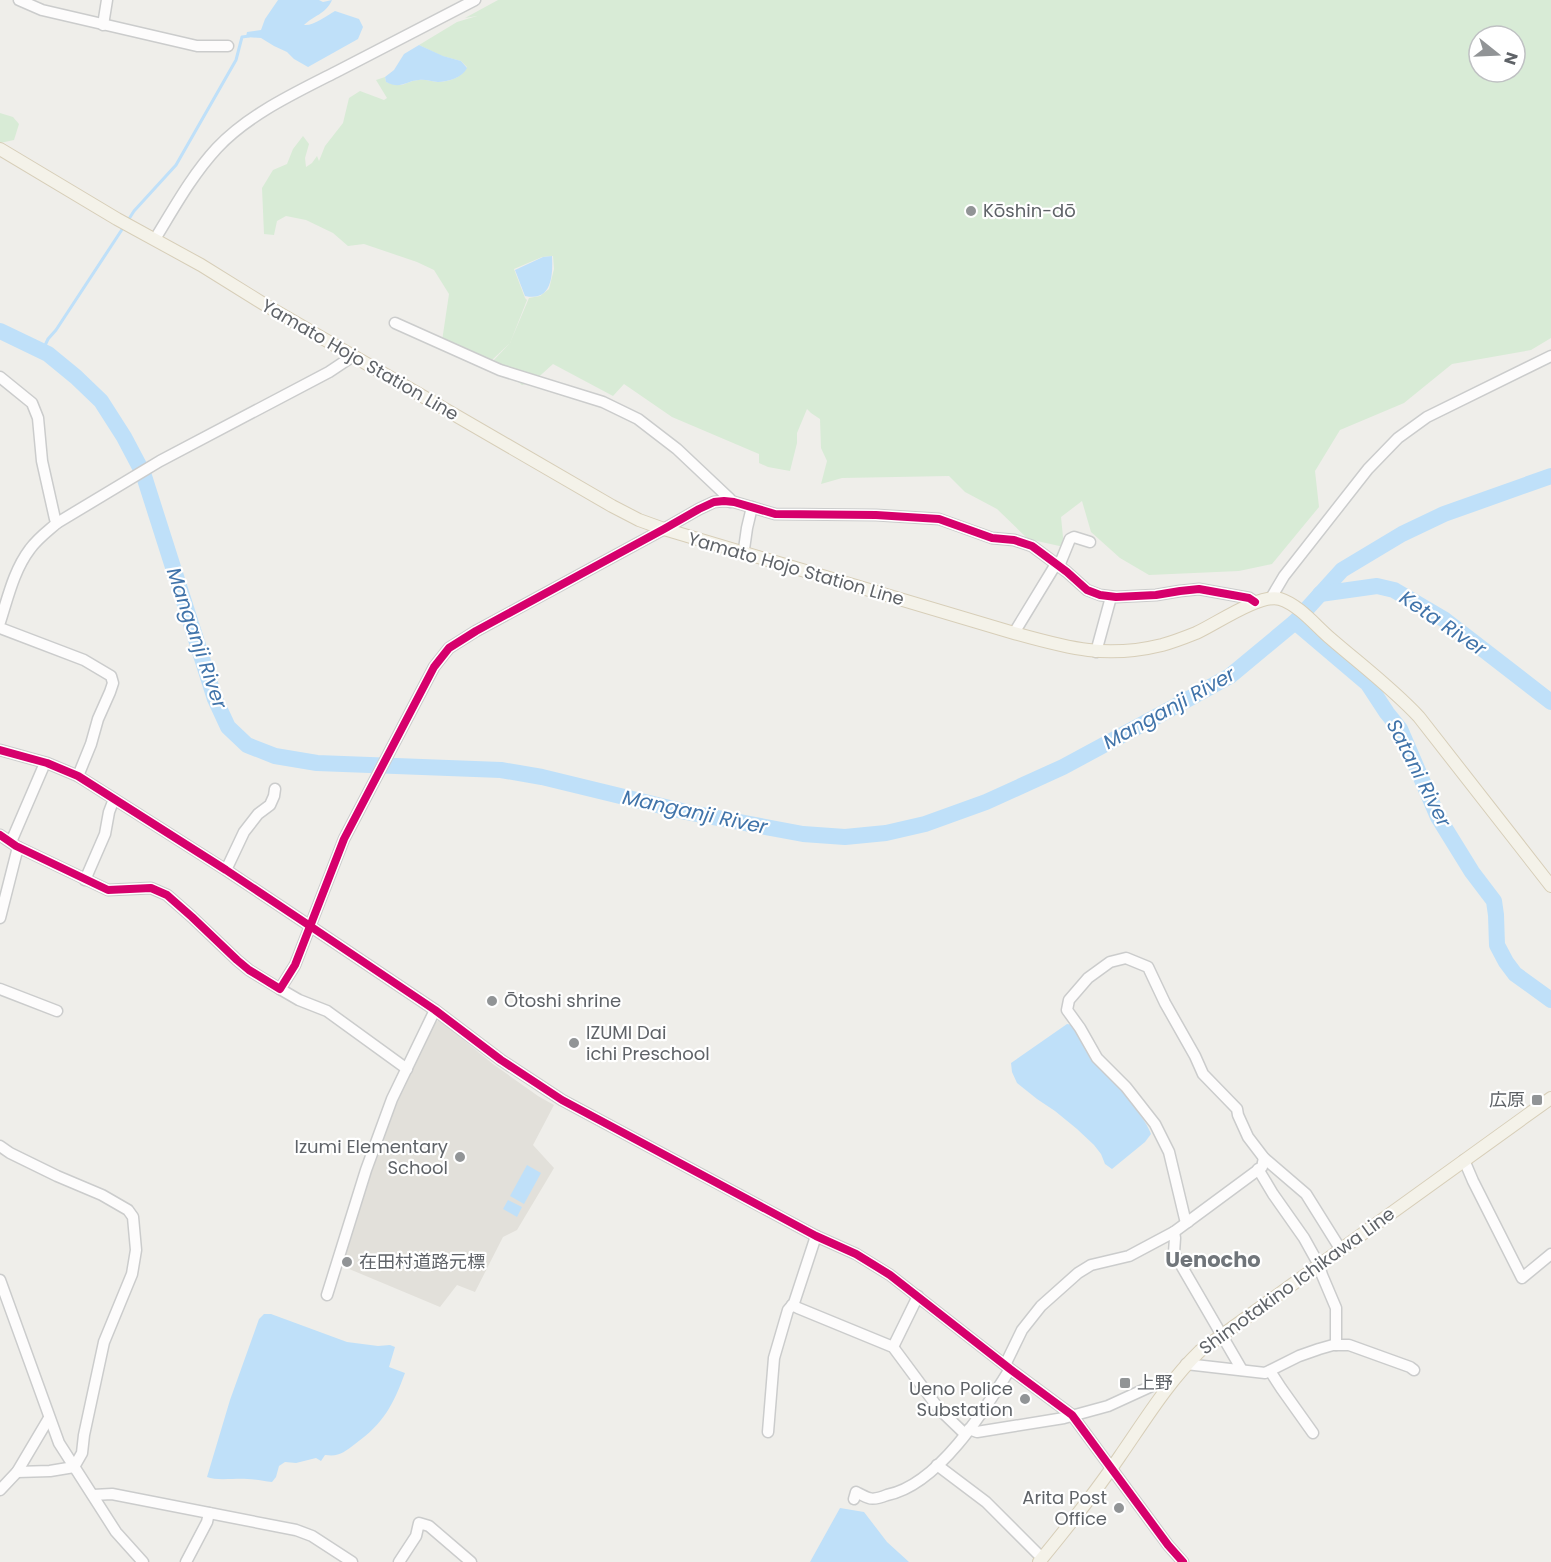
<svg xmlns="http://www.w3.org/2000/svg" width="1551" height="1562" font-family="Poppins,'Noto Sans JP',sans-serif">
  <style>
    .education { fill: #e2e0da }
    .green { fill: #d8ebd6; fill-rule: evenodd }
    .water { fill: #bfe0f9 }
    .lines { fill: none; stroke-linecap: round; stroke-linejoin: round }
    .stream { stroke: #bfe0f9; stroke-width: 3 }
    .river { stroke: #bfe0f9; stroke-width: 16 }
    .minor-casing { stroke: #cbcccc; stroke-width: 13 }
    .major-casing { stroke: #d7ceb8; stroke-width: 14 }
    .minor { stroke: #fdfcfc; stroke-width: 10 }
    .major { stroke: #f4f2e9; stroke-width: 12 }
    .cycleway-casing { stroke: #fff; stroke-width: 11 }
    .cycleway { stroke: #d6006c; stroke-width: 8 }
    .poi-dot { fill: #919496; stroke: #fff; stroke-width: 2 }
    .labels { text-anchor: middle; stroke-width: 4.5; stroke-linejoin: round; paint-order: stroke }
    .poi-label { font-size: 18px; fill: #5f6368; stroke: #fff; text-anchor: start }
    .street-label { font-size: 18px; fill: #5f6368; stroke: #fff }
    .water-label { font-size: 20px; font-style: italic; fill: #4174aa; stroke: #fff }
    .quarter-label { font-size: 21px; font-weight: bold; fill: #70757a; stroke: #fff }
  </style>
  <rect width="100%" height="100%" fill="#efeeea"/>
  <!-- education -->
  <polygon class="education" points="439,1020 493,1064 538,1096 554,1105 533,1145 554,1168 517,1230 503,1237 475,1292 457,1285 440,1307 342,1266 359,1199 401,1093 435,1023"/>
  <!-- green -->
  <g class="green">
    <path d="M498 0H1551V338L1531 350 1452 364 1404 403 1340 430 1315 471 1319 507 1272 564 1239 571 1149 575 1120 558 1091 532 1082 501 1061 517 1064 547 1028 539 997 509 965 492 949 476 842 478 821 484 827 461 821 448 820 419 811 413 807 409 797 433V443L790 471 768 467 759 463V454L672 417 624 384 613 396 553 364 533 382 522 385 493 361 510 343 492 360 442 341 449 294 434 270 417 262 364 244 348 246 333 233 306 220 286 216 277 221 274 235 264 234 262 188 273 170 287 164 293 149 303 136 309 144 305 158 306 167 312 163 317 156 319 161 325 146 343 123 349 98 360 91 384 100 387 98 376 80 385 77 386 82C406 89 402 82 419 80 425 79 432 82 438 82 449 82 463 77 467 67L461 61 442 56 419 45 457 22 477 16 465 18ZM1479 36H1515V72H1479ZM553 256 554 269 549 289 540 296 529 298 510 343 527 300 525 298 514 269 542 257Z"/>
    <polygon points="0,113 13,117 19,124 14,140 0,143"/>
  </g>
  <!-- water -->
  <g class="water">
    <path d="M278 0H319L323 2 332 0C326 14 313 16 304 25 314 26 326 16 335 11L359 19 363 27 358 39 308 67 294 59 287 52 274 46 261 38 246 37 247 32 261 30 265 19Z"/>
    <path d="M419 45 443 56 461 61 467 68C463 77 448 82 438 82 432 82 425 79 419 80 405 81 401 90 386 82L385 77 394 70 404 54Z"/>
    <path d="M552 256C553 275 552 302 525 296L515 270 543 257Z"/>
    <path d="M1067 1024 1073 1025C1092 1050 1112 1076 1131 1102 1138 1113 1146 1121 1151 1134L1145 1142 1112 1169 1105 1164 1101 1154 1094 1145 1077 1129 1055 1111 1037 1099 1017 1083 1012 1072 1011 1063Z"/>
    <polygon points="527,1165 541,1173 524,1204 510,1196"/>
    <polygon points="508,1200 522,1207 517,1217 503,1209"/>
    <path d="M264 1314H271L347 1342 378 1346 390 1345 395 1347 389 1367 405 1373C393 1405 384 1423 355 1444 344 1452 340 1457 325 1455L321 1461 316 1458 296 1463 285 1462 279 1466 276 1477 272 1482C264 1481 255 1479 247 1479 236 1478 216 1481 207 1477L230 1400 259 1319Z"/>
    <polygon points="840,1508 864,1512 887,1542 909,1562 810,1562"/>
  </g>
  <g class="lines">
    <!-- stream -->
    <g class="stream">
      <polyline points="127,222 134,211 176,165 236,60 242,37 249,36"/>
      <polyline points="42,352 48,339 56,330 123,228"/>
    </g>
    <!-- river -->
    <g class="river">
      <polyline points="0,331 48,354 76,377 101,401 124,437 143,473 215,699 228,727 247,745 275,756 317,763 501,770 542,777 686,812 803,834 845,837 886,833 925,824 986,802 1063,767 1163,713 1230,676 1295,622 1342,570 1402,534 1444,514 1551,476"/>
      <polyline points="1320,594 1377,586 1394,590 1445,620 1551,702"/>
      <polyline points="1295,622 1368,684 1387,713 1400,729 1438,817 1472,872 1494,901 1496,915 1497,945 1506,962 1515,974 1551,1000"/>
    </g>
    <!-- minor casing -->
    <g class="minor-casing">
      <g id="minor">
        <polyline points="19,0 42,10 197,46 228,46"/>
        <polyline points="103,25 107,0"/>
        <path d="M155 239C174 208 192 175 217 148 249 114 295 93 336 72 383 48 429 24 475 0"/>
        <polyline points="395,323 500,370 603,402 638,419 677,449 730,499 730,502"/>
        <polyline points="0,377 32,403 38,418 42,461 55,519 57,523"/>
        <polyline points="742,553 744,549 747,528 752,507"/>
        <polyline points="1059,566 1070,539 1074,537 1090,542"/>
        <polyline points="1271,598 1284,576 1368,469 1398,438 1427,417 1551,356"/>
        <path d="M0 622C8 597 14 570 30 549 38 538 48 531 57 523L160 461 329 372 353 356"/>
        <polyline points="0,628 84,660 111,676 113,683 110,692 98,719 91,744 78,776"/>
        <polyline points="1014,633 1056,564"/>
        <polyline points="1096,652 1111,597"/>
        <polyline points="0,750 47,763 78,776 226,870 310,926 435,1010 501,1060 562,1100 816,1236 856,1254 890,1275 1010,1369 1072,1415 1168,1545 1183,1562"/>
        <polyline points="0,835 16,846 108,890 151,888 167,895 192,917 237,960 249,970 280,989 295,965 344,839 434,667 449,648 476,631 664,529 699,509 714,502 724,501 734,502 775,514 876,515 939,519 992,538 1014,540 1032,546 1067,572 1087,590 1100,595 1116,597 1156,595 1180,591 1199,589 1249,598 1255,602"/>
        <polyline points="11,842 45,763"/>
        <polyline points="226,870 244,832 258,814 270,805 274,796 275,789"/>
        <polyline points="85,880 105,834 109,812 114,799"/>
        <polyline points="0,918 18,847"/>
        <polyline points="0,989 57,1011"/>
        <polyline points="280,989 299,1000 327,1011 407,1069"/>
        <polyline points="0,1146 10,1153 57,1176 102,1195 128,1210 133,1217 136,1250 132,1274 104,1342 84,1435 82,1453 74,1467 50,1471 17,1472"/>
        <polyline points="1464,1160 1473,1181 1522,1278 1551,1254"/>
        <polyline points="1258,1169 1273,1194 1304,1238 1319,1265 1322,1275 1336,1308 1336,1345"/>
        <polyline points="1188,1222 1185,1219 1169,1152 1155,1124 1126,1087 1097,1058 1080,1028 1067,1010 1069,1000 1088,978 1110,962 1126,958 1148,967 1165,1003 1195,1056 1203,1074 1237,1109 1238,1115 1248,1137 1264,1158 1306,1194 1341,1250"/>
        <polyline points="1174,1232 1175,1238 1174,1253 1242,1370"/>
        <polyline points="0,1280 59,1443 116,1532 143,1562"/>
        <polyline points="327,1295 366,1170 392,1099 435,1010"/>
        <polyline points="792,1305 798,1308 893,1347 939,1409 965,1434"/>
        <polyline points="893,1347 918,1296"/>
        <polyline points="1186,1364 1265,1373 1299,1356 1319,1349 1333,1345 1349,1345 1410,1367 1414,1370"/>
        <polyline points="1005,1365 1022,1330 1041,1306 1078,1273 1091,1265 1129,1256 1174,1232 1262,1167 1264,1158"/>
        <polyline points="1270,1371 1281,1388 1313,1433"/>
        <polyline points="969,1429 977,1432 1064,1418 1108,1406 1167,1379 1171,1383"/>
        <polyline points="768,1432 774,1358 788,1310 794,1303 816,1236"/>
        <polyline points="937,1465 986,1502 1042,1558"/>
        <polyline points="0,1490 17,1472 49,1418"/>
        <polyline points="93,1495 112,1494 296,1530 312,1536 352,1562"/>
        <path d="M854 1499 856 1492C860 1494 865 1497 869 1498 874 1500 882 1497 887 1495 938 1485 984 1411 1010 1369"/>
        <polyline points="186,1562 207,1522 209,1513"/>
        <polyline points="399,1562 416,1536 419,1523 429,1526 471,1562"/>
      </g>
    </g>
    <!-- major casing -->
    <g class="major-casing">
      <g id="major">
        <path d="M0 149 117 219 201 265 267 306 612 506 639 520 664 529 1014 633C1068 648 1105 659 1162 645 1173 642 1186 637 1196 633 1216 624 1260 593 1280 599 1299 605 1315 625 1330 638 1360 664 1392 688 1419 717L1551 886"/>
        <path d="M1039 1562C1067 1528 1095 1493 1120 1456 1145 1420 1168 1382 1200 1351L1551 1098"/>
      </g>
    </g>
    <!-- minor -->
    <use href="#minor" class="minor"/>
    <!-- major -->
    <use href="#major" class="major"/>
    <!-- cycleway casing -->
    <g class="cycleway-casing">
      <g id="cycleway">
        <polyline points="0,750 47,763 78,776 226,870 310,926 435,1010 501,1060 562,1100 816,1236 856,1254 890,1275 1010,1369 1072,1415 1168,1545 1183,1562"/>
        <polyline points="0,835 16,846 108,890 151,888 167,895 192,917 237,960 249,970 280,989 295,965 344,839 434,667 449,648 476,631 664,529 699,509 714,502 724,501 734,502 775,514 876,515 939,519 992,538 1014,540 1032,546 1067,572 1087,590 1100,595 1116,597 1156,595 1180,591 1199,589 1249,598 1255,602"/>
      </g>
    </g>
    <!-- cycleway -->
    <use href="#cycleway" class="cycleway"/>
  </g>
  <!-- markers -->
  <g class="poi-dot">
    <circle cx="971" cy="211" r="6"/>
    <circle cx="492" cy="1001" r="6"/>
    <circle cx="574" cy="1043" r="6"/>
    <rect x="1531" y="1094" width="12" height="12" rx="3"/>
    <circle cx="460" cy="1157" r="6"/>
    <circle cx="347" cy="1262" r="6"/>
    <rect x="1119" y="1377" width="12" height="12" rx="3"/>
    <circle cx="1025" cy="1399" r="6"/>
    <circle cx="1119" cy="1508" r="6"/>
  </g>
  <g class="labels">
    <!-- poi labels -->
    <g class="poi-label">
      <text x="983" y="217">Kōshin-dō</text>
      <text x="504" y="1007">Ōtoshi shrine</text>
      <text x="586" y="1039">IZUMI Dai<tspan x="586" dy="21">ichi Preschool</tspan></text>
      <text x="1525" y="1106" text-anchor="end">広原</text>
      <text x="448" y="1153" text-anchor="end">Izumi Elementary<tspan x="448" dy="21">School</tspan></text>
      <text x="359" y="1268">在田村道路元標</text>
      <text x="1137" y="1389">上野</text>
      <text x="1013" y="1395" text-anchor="end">Ueno Police<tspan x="1013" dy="21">Substation</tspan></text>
      <text x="1107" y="1504" text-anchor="end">Arita Post<tspan x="1107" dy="21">Office</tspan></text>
    </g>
    <!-- street labels -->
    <g class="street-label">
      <text transform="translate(360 360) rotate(30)" y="6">Yamato Hojo Station Line</text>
      <text transform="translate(796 569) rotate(16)" y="6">Yamato Hojo Station Line</text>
      <text transform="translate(1297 1281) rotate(-36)" y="6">Shimotakino Ichikawa Line</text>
    </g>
    <!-- water labels -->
    <g class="water-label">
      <text transform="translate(1443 623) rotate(34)" y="7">Keta River</text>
      <text transform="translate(197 638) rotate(71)" y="7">Manganji River</text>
      <text transform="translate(1169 708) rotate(-29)" y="7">Manganji River</text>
      <text transform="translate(1419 773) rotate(63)" y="7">Satani River</text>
      <text transform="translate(695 812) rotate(12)" y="7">Manganji River</text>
    </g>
    <!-- quarter labels -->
    <g class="quarter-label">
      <text x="1213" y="1267">Uenocho</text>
    </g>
  </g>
  <!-- north arrow -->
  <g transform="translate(1497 54) rotate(108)"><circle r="28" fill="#ffffff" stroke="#bfc1c3" stroke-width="1.5"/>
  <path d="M0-4.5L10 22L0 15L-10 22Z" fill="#919496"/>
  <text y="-9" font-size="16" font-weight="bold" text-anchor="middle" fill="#5f6368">N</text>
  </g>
</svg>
